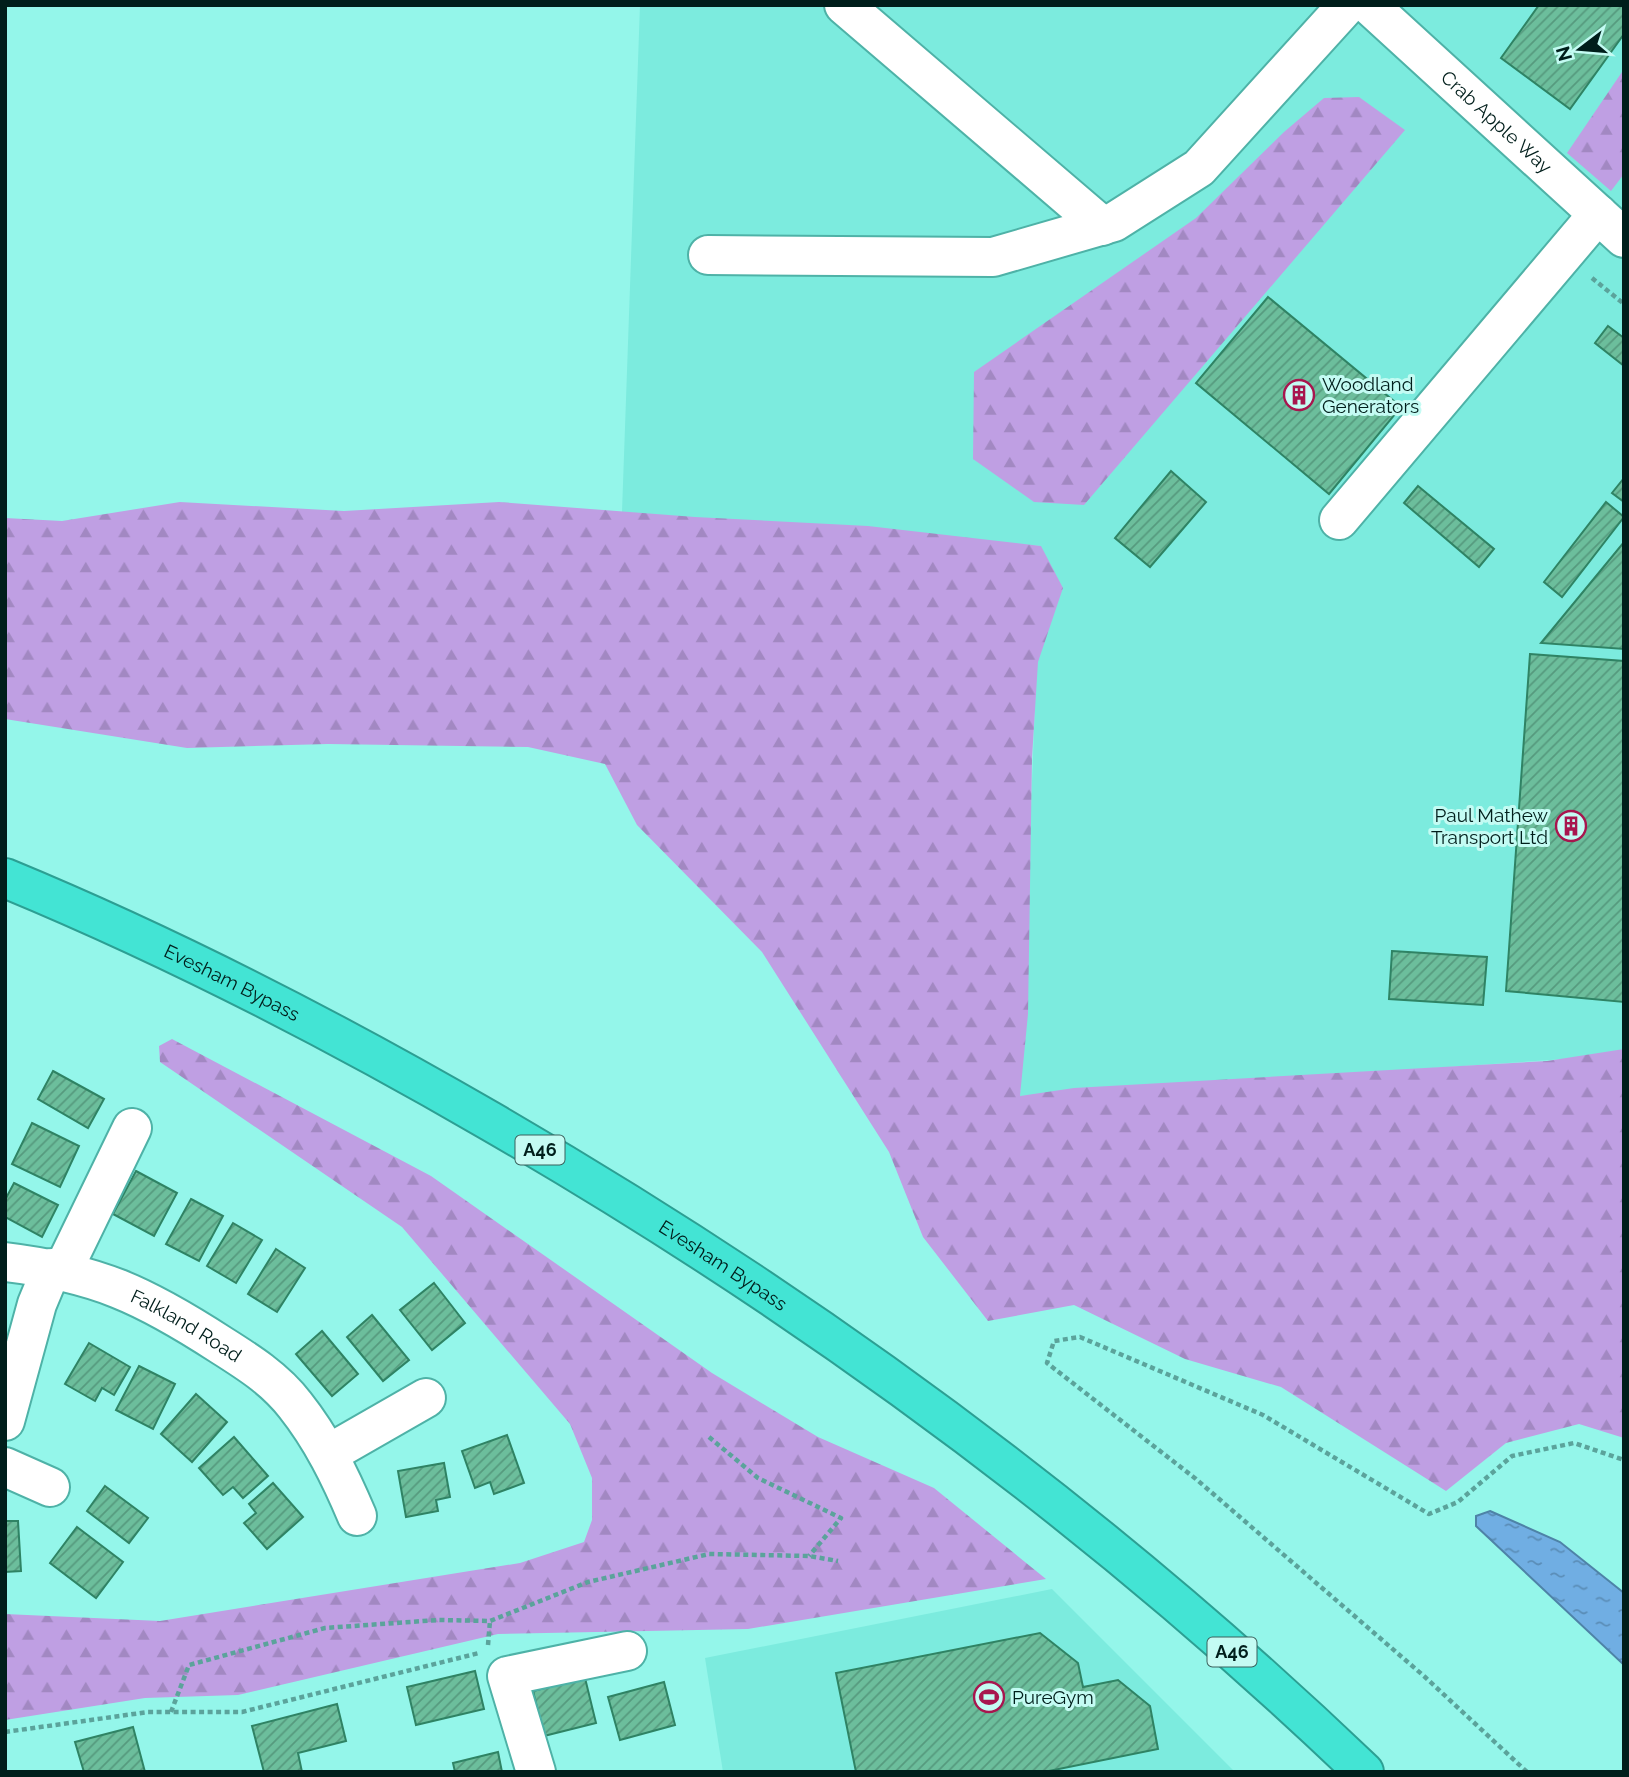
<svg xmlns="http://www.w3.org/2000/svg" width="1629" height="1777" font-family="Raleway,sans-serif">
  <style>
    .built { fill: #7cebde }
    .forest { fill: url(#forest-firs) }
    .water { fill: url(#water-ripples); stroke: #4e83a7; stroke-width: 2 }
    .building { fill: url(#building-hatch); stroke: #2f8364; stroke-width: 2 }
    .lines { fill: none; stroke-linecap: round; stroke-linejoin: round }
    .minor-casing { stroke: #4eb2a7; stroke-width: 42 }
    .highway-casing { stroke: #2c9f93; stroke-width: 42 }
    .path { stroke: #5ba39b; stroke-width: 4.5; stroke-dasharray: 5 3.5; stroke-linecap: butt }
    .minor { stroke: #fff; stroke-width: 38 }
    .highway { stroke: #43e4d4; stroke-width: 38 }
    .labels { text-anchor: middle; stroke-width: 6; stroke-linejoin: round; paint-order: stroke }
    .shield { fill: #c4fbf3; stroke: #3b605c; stroke-width: 2 }
    .shield-label { font-size: 18px; font-weight: bold; fill: #001e1b }
    .street-label { font-size: 19px; fill: #001e1b; stroke: #c4fbf3 }
    .poi-label { font-size: 19px; fill: #001e1b; stroke: #c4fbf3; text-anchor: start }
  </style>
  <defs>
    <pattern id="forest-firs" width="22" height="20" patternUnits="userSpaceOnUse" patternTransform="scale(1.75)"><rect width="22" height="20" fill="#bf9fe3"/><path d="M5 1l3.5 6h-7zM16 11l3.5 6h-7z" fill="#a288c2"/></pattern>
    <pattern id="water-ripples" width="26" height="14" patternUnits="userSpaceOnUse" patternTransform="scale(1.75)"><rect width="26" height="14" fill="#70aee3"/><path d="M2 4q2-2 4 0t4 0M15 11q2-2 4 0t4 0" fill="none" stroke="#5a8db7"/></pattern>
    <pattern id="building-hatch" width="6" height="6" patternUnits="userSpaceOnUse" patternTransform="scale(1.75)"><rect width="6" height="6" fill="#6cbe9c"/><path d="M-1 1l2-2M0 6l6-6M5 7l2-2" fill="none" stroke="#569a7e"/></pattern>
  </defs>
  <rect width="100%" height="100%" fill="#94f6ea"/>
  <!-- built -->
  <g class="built">
    <polygon points="640,5 1624,5 1624,1055 1020,1096 1041,546 622,512"/>
    <polygon points="1052,1589 1235,1772 723,1772 705,1658"/>
  </g>
  <!-- forest -->
  <g class="forest">
    <polygon points="1624,69 1624,174 1611,191 1567,153"/>
    <polygon points="1359,97 1405,130 1084,505 1034,502 973,459 974,372 1196,218 1284,132 1324,98"/>
    <polygon points="180,502 344,511 499,502 695,517 868,526 1041,546 1063,588 1038,662 1032,758 1028,1014 1020,1096 1074,1088 1547,1061 1624,1049 1624,1438 1579,1424 1506,1443 1446,1491 1281,1387 1185,1359 1074,1305 988,1321 923,1237 889,1152 762,952 637,825 605,764 528,747 328,744 187,748 5,719 5,518 62,521"/>
    <polygon points="172,1039 431,1176 712,1373 818,1437 934,1488 1046,1579 748,1629 498,1634 238,1695 145,1698 5,1720 5,1614 160,1621 520,1563 584,1542 592,1520 592,1478 570,1424 402,1227 160,1062 159,1046"/>
  </g>
  <!-- water -->
  <polygon class="water" points="1490,1511 1560,1542 1624,1593 1624,1665 1476,1526 1476,1516"/>
  <!-- building -->
  <g class="building">
    <polygon points="1539,5 1624,5 1624,34 1570,109 1501,58"/>
    <polygon points="1268,297 1401,407 1329,494 1196,383"/>
    <polygon points="1608,326 1624,338 1624,366 1595,343"/>
    <polygon points="1171,471 1206,502 1150,567 1115,538"/>
    <polygon points="1624,478 1624,502 1612,493"/>
    <polygon points="1418,486 1494,549 1479,567 1404,503"/>
    <polygon points="1606,502 1624,517 1562,597 1544,582"/>
    <polygon points="1624,542 1624,649 1541,643"/>
    <polygon points="1530,654 1624,661 1624,1002 1506,991"/>
    <polygon points="1392,951 1487,957 1483,1005 1389,999"/>
    <polygon points="53,1071 104,1099 88,1128 38,1099"/>
    <polygon points="32,1123 79,1146 60,1187 12,1164"/>
    <polygon points="136,1171 177,1193 154,1236 113,1214"/>
    <polygon points="14,1183 58,1205 42,1237 5,1217 5,1200"/>
    <polygon points="191,1199 223,1216 199,1261 166,1244"/>
    <polygon points="233,1223 262,1240 236,1283 207,1266"/>
    <polygon points="276,1249 305,1268 277,1312 248,1294"/>
    <polygon points="434,1283 465,1323 432,1350 400,1310"/>
    <polygon points="372,1315 409,1360 383,1381 347,1337"/>
    <polygon points="322,1331 358,1374 332,1396 296,1354"/>
    <polygon points="89,1343 130,1367 114,1395 102,1388 95,1401 65,1384"/>
    <polygon points="139,1366 175,1384 153,1429 116,1410"/>
    <polygon points="196,1394 227,1422 192,1462 161,1434"/>
    <polygon points="507,1435 524,1483 494,1494 490,1482 475,1488 462,1451"/>
    <polygon points="234,1437 268,1476 243,1498 233,1487 223,1495 199,1468"/>
    <polygon points="444,1463 450,1497 436,1500 438,1511 406,1517 398,1471"/>
    <polygon points="273,1483 303,1517 267,1549 244,1523 256,1513 249,1504"/>
    <polygon points="105,1486 148,1518 129,1543 87,1511"/>
    <polygon points="5,1521 18,1521 21,1571 5,1572"/>
    <polygon points="77,1527 123,1562 96,1598 50,1563"/>
    <polygon points="1040,1633 1078,1663 1083,1687 1118,1680 1150,1706 1158,1749 1044,1772 856,1772 836,1673"/>
    <polygon points="475,1671 484,1709 416,1725 407,1687"/>
    <polygon points="585,1678 596,1723 544,1736 533,1691"/>
    <polygon points="664,1682 675,1725 620,1740 608,1697"/>
    <polygon points="337,1704 346,1741 298,1753 302,1772 264,1772 252,1726"/>
    <polygon points="133,1727 145,1772 84,1772 75,1742"/>
    <polygon points="498,1752 502,1772 455,1772 453,1763"/>
  </g>
  <g class="lines">
    <!-- minor casing -->
    <g class="minor-casing">
      <g id="minor">
        <polyline points="844,5 1102,226"/>
        <path id="s1" d="M1369 5 1624 238"/>
        <polyline points="708,255 993,257 1114,222 1199,168 1347,5"/>
        <polyline points="1339,520 1598,214"/>
        <path id="s2" d="M5 1262C97 1273 144 1295 221 1345 248 1362 275 1379 295 1405 322 1439 340 1476 357 1516"/>
        <polyline points="63,1270 132,1128"/>
        <polyline points="5,1421 37,1304 52,1268"/>
        <polyline points="330,1453 426,1398"/>
        <polyline points="5,1467 50,1487"/>
        <polyline points="536,1772 507,1676 627,1651"/>
      </g>
    </g>
    <!-- highway casing -->
    <g class="highway-casing">
      <g id="highway">
        <path id="s3" d="M5 878C172 947 333 1030 490 1121 805 1303 1101 1520 1364 1772"/>
      </g>
    </g>
    <!-- path -->
    <g class="path">
      <polyline points="1592,278 1624,304"/>
      <polyline points="709,1437 758,1478 841,1518 809,1556"/>
      <polyline points="488,1645 490,1621"/>
      <polyline points="171,1712 189,1665 325,1628 438,1620 490,1621 588,1582 709,1554 809,1556 838,1561"/>
      <polyline points="5,1732 148,1712 242,1712 479,1653"/>
      <polyline points="1527,1772 1425,1677 1196,1479 1047,1363 1054,1341 1080,1337 1263,1415 1429,1514 1458,1502 1512,1456 1574,1443 1624,1460"/>
    </g>
    <!-- minor -->
    <use href="#minor" class="minor"/>
    <!-- highway -->
    <use href="#highway" class="highway"/>
  </g>
  <!-- icons -->
  <defs>
    <g id="building-ring" transform="scale(1.575)"><circle r="9.5" fill="#c4fbf3" stroke="#a8154e" stroke-width="1.5"/><path d="M-4-6H4V6H1V3H-1V6H-4ZM-2.5-4.3h1.7v1.8h-1.7ZM.8-4.3h1.7v1.8H.8ZM-2.5-1h1.7V.8h-1.7ZM.8-1h1.7V.8H.8Z" fill="#a8154e"/></g>
    <g id="stadium-ring" transform="scale(1.575)"><circle r="9.5" fill="#c4fbf3" stroke="#a8154e" stroke-width="1.5"/><path d="M0-5a6.5 5 0 1 0 0 10a6.5 5 0 1 0 0-10ZM-3.5-1.8h7v3.6h-7Z" fill="#a8154e"/></g>
  </defs>
  <g fill-rule="evenodd">
    <use href="#building-ring" x="1299" y="395"/>
    <use href="#building-ring" x="1571" y="826"/>
    <use href="#stadium-ring" x="989" y="1697"/>
  </g>
  <g class="labels">
    <!-- shield labels -->
    <g class="shield">
      <rect x="515.5" y="1135.5" width="49" height="29" rx="5"/>
      <rect x="1207.5" y="1637.5" width="49" height="29" rx="5"/>
    </g>
    <g class="shield-label">
      <text x="540" y="1156">A46</text>
      <text x="1232" y="1658">A46</text>
    </g>
    <!-- street labels -->
    <g class="street-label">
      <text dy="7" stroke="none"><textPath href="#s1" startOffset="173">Crab Apple Way</textPath></text>
      <text dy="7" stroke="none"><textPath href="#s3" startOffset="250">Evesham Bypass</textPath></text>
      <text dy="7" stroke="none"><textPath href="#s3" startOffset="817">Evesham Bypass</textPath></text>
      <text dy="7" stroke="none"><textPath href="#s2" startOffset="194">Falkland Road</textPath></text>
    </g>
    <!-- poi labels -->
    <g class="poi-label">
      <text x="1322" y="391">Woodland<tspan x="1322" dy="22">Generators</tspan></text>
      <text x="1548" y="822" text-anchor="end">Paul Mathew<tspan x="1548" dy="22">Transport Ltd</tspan></text>
      <text x="1012" y="1704">PureGym</text>
    </g>
  </g>
  <!-- border -->
  <rect width="1629" height="1777" fill="none" stroke="#001e1b" stroke-width="14"/>
  <!-- north arrow -->
  <g transform="translate(1580 49) rotate(254)" stroke="#c4fbf3" stroke-width="5" paint-order="stroke">
  <path d="M0-5L12 26L0 18L-12 26Z" fill="#001e1b"/>
  <text y="-10" font-size="19" font-weight="bold" text-anchor="middle" fill="#001e1b">N</text>
  </g>
</svg>
